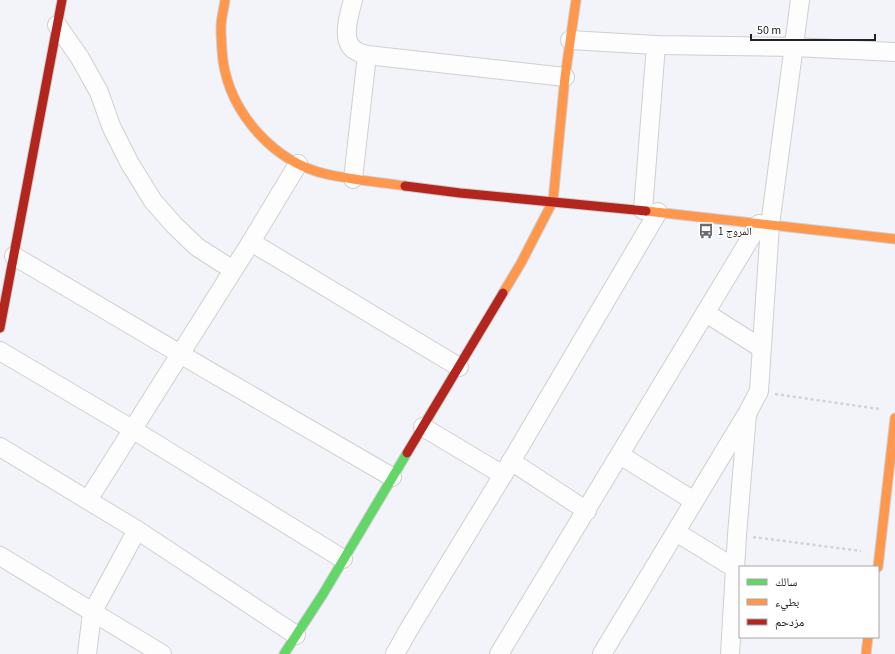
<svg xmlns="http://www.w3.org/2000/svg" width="895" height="654" font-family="'Source Sans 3','Noto Naskh Arabic',sans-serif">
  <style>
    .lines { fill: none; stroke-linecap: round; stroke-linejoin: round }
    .street-casing { stroke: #cecfd2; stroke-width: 20 }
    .fast-casing { stroke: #cecfd2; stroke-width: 11 }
    .slow-casing { stroke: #cecfd2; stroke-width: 11 }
    .jam-casing { stroke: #cecfd2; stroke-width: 11 }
    .path { stroke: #d2d3d5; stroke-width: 2.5; stroke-dasharray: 3 3; stroke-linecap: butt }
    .street { stroke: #fdfdfe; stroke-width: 18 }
    .fast { stroke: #63d668; stroke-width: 9 }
    .slow { stroke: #ff974d; stroke-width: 9 }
    .jam { stroke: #b3261e; stroke-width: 9 }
    .labels { text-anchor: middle; stroke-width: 3.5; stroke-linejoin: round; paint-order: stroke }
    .poi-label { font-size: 11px; fill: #202124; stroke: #fff; text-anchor: start }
  </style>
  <rect width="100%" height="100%" fill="#f3f4f9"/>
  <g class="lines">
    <!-- street casing -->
    <g class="street-casing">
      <g id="street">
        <path d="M353 0C349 15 339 44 358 52 361 54 365 54 367 55L565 77"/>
        <polyline points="57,25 80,58 99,92 111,126 129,162 153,201 174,225 197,247 233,270"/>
        <polyline points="570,40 656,45 794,47 895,52"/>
        <polyline points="353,179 367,55"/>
        <polyline points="643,210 656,45"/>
        <polyline points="251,242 459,367"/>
        <path d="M14 256C140 331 265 404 392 477"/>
        <polyline points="706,313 761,348"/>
        <polyline points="0,351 132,429 343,559"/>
        <polyline points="423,427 503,475"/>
        <polyline points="0,447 137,530 296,635"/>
        <polyline points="620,455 694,501"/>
        <polyline points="511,461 587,511"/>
        <polyline points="88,500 251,242 298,164"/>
        <polyline points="676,532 736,569"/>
        <polyline points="0,556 162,654"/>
        <polyline points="87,654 92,613 137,530"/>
        <polyline points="395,654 409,629 503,475 658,212"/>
        <polyline points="499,654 759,224"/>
        <polyline points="602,654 745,417"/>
        <polyline points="730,654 737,535 747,414 759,391 770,225 800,0"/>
      </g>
    </g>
    <!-- fast casing -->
    <g class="fast-casing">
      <polyline id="fast" points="284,654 323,594 407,453"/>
    </g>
    <!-- slow casing -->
    <g class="slow-casing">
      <g id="slow">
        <path d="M225 0C224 9 221 18 221 27 221 37 222 51 223 61 231 114 274 162 326 174 352 180 379 182 405 186"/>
        <polyline points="646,211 895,239"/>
        <polyline points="503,293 521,263 553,201 565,77 576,0"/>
        <polyline points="878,567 895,418"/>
        <polyline points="866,654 868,637"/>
      </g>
    </g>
    <!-- jam casing -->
    <g class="jam-casing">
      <g id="jam">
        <polyline points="405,186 460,193 646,211"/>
        <polyline points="0,328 62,0"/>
        <polyline points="407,453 503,293"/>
      </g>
    </g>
    <!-- path -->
    <g class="path">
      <polyline points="775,394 879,409"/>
      <polyline points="753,537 861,551"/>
    </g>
    <!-- street -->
    <use href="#street" class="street"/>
    <!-- fast -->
    <use href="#fast" class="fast"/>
    <!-- slow -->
    <use href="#slow" class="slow"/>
    <!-- jam -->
    <use href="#jam" class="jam"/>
  </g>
  <!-- icons -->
  <defs>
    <g id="bus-bare" transform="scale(1.2)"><path d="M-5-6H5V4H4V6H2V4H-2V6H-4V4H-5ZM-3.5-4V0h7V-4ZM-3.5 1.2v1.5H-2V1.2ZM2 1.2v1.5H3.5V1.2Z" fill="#6a6b6f" stroke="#fff" stroke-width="2.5" paint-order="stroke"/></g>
  </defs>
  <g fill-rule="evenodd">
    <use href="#bus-bare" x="706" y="231"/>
  </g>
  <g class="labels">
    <!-- poi labels -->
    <g class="poi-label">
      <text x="718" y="235">المروج 1</text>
    </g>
  </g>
  <!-- legend -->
  <rect x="739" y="566" width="140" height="72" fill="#ffffff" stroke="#a6a6a7"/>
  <rect x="747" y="579" width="20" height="6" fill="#63d668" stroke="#a6a6a7"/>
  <text x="775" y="586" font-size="12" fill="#202124">سالك</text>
  <rect x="747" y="599" width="20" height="6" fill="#ff974d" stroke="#a6a6a7"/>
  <text x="775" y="606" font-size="12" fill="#202124">بطيء</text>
  <rect x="747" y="619" width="20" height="6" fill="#b3261e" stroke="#a6a6a7"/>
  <text x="775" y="626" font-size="12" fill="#202124">مزدحم</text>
  <!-- scale -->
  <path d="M751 34v6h124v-6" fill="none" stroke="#202124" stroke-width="2"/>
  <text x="757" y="34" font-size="12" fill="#202124" stroke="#ffffff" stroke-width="3" paint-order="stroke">50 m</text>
</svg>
